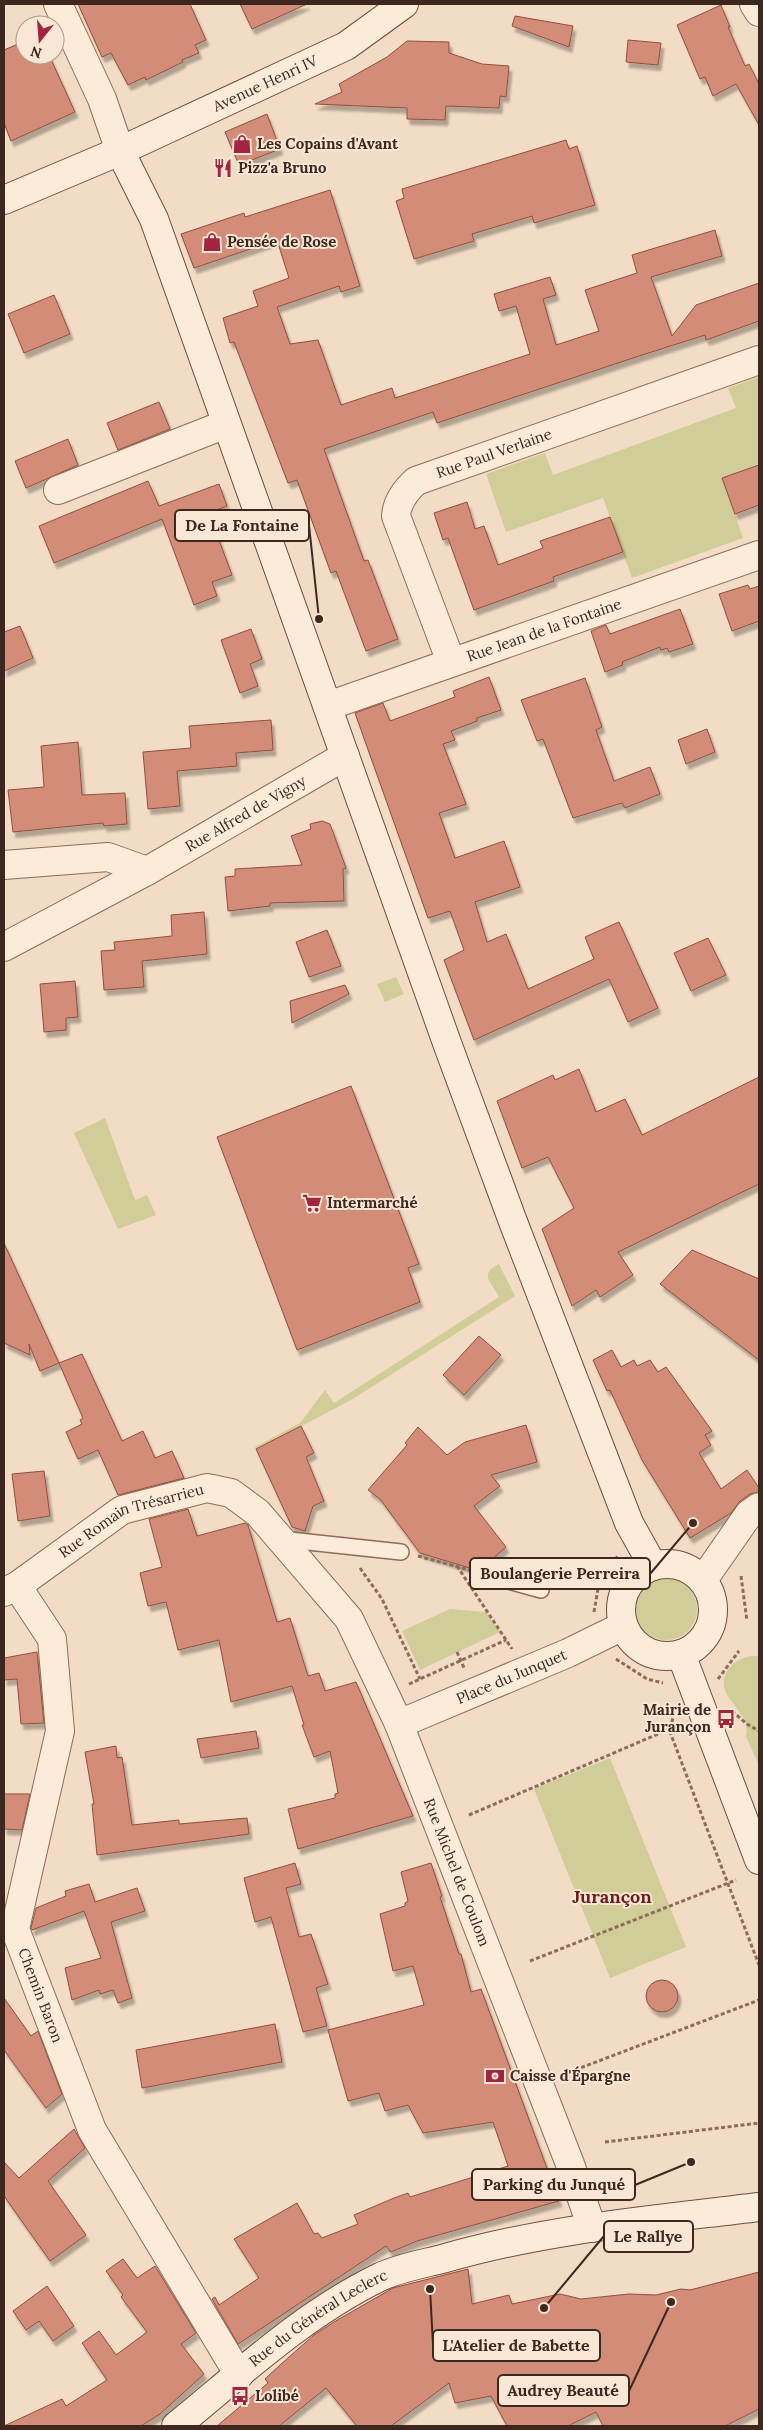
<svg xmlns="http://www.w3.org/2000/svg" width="763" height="2430" font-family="Lora,serif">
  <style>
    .green { fill: #d1cd98 }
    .building { fill: #d28c78; stroke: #904e3d; filter: url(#shadow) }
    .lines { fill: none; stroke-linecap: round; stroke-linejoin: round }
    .lane-casing { stroke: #8e6b59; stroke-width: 18 }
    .street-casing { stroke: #8e6b59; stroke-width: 30 }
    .secondary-casing { stroke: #704c3c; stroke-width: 30 }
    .path { stroke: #8e6b59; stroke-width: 3; stroke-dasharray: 4 2.5; stroke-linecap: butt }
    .lane { stroke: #fbebd9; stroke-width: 15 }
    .street { stroke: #fbebd9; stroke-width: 28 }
    .secondary { stroke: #fbebd9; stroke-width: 28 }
    .labels { text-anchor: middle; stroke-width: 4; stroke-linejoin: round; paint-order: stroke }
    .street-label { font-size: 15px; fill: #3d271e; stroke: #f8e7d5 }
    .poi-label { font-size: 15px; font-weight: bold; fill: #3d271e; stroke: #f8e7d5; text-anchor: start }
    .quarter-label { font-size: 18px; font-weight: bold; fill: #6d1c1a; stroke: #f8e7d5 }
    .leader { fill: none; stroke: #3d271e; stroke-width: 2 }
    .callout-dot { fill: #3d271e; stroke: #f8e7d5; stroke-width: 2 }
    .callout { fill: #f8e7d5; stroke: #3d271e; stroke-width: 2 }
    .callout-label { font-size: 16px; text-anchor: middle; font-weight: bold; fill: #3d271e }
  </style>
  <defs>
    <filter id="shadow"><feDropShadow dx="3" dy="5.5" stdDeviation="1" flood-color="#0004"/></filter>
  </defs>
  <rect width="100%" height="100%" fill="#f2dcc5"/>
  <!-- green -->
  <g class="green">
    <polygon points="759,377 759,465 722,478 743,538 632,578 603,498 506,532 486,474 545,453 553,475 736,408 728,388"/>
    <polygon points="396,977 404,994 385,1002 377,984"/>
    <polygon points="105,1118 135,1200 147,1195 156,1215 118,1229 74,1133"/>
    <path d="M499 1264 515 1296 351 1400 256 1450 255 1447 300 1423 325 1390 334 1403 499 1297C493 1284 477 1274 499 1264Z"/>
    <circle cx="666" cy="1609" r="31"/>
    <polygon points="450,1609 486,1612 500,1632 420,1670 402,1631"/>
    <path d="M751 1656H759V1765L746 1737C754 1710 710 1697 728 1670 734 1661 741 1658 751 1656Z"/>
    <polygon points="610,1758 686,1947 610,1978 534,1789"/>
  </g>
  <!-- building -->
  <g class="building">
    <polygon points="78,4 190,4 206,40 195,45 199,53 182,60 183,62 146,80 145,77 128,85 111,53 102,57"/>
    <polygon points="240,4 307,4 252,29"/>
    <polygon points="721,5 730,27 728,27 745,66 749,64 759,84 759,125 736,84 713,96 705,77 700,79 677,25"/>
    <polygon points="515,16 573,26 569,47 512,26"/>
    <polygon points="628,40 661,43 658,65 626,62"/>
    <polygon points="25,41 25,55 49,55 75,112 11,141 4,123 4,50"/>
    <polygon points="407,41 449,42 449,53 482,64 509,66 506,97 500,96 499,108 446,106 445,120 407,119 407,108 315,104 342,92 339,84 387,57"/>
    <polygon points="267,114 280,149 239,165 225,132"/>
    <polygon points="566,140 569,149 577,146 595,205 534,223 532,216 472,234 474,241 414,259 396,201 404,198 402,189"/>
    <polygon points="330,190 360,286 341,292 339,286 277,307 290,344 318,340 341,405 392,388 395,398 530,354 516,306 499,311 494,294 550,277 556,295 543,299 556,345 599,331 585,290 637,273 632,255 715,230 722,256 651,277 672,336 696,305 759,283 759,321 706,340 705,335 639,356 437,423 433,412 324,449 364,561 368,560 398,639 366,651 336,571 331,573 297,480 288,483 234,342 230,343 223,318 258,306 253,291 289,278 277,240 194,268 181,234 244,213 245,217"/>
    <polygon points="54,295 70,334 24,353 8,314"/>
    <polygon points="159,402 170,429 118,450 107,423"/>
    <polygon points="68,439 78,465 26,488 15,461"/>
    <polygon points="759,465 759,505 735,514 722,478"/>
    <polygon points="148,481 159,506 219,484 227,506 209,513 232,575 212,582 217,596 194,605 162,519 54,563 39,526"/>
    <polygon points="467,502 475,529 484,526 498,565 543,548 540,541 610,517 623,552 553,577 554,581 474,610 448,538 443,540 434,513"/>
    <polygon points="748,585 750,589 759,586 759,621 732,631 719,594"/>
    <polygon points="680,609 693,644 669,652 667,648 661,650 660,647 622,662 623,665 605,672 591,631 606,625 610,634"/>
    <polygon points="20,626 33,658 4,671 4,632"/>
    <polygon points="251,629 262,659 250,664 258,686 240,693 221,640"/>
    <polygon points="489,677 501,710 477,718 477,721 451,731 455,740 443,744 466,804 439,813 455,858 504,841 520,887 475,902 487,942 506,934 528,989 594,959 585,937 619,922 658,1008 628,1022 609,979 474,1040 444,960 464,950 450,911 428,918 355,713 383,703 390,721 455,697 453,691"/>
    <polygon points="585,678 602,727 596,730 614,781 650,767 660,794 625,808 622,803 573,818 543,739 537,741 521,700"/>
    <polygon points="271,720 273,750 236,753 237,766 177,771 180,806 148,809 143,752 191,748 189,726"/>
    <polygon points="707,729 715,752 686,764 678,740"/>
    <polygon points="78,742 82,795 125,793 127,824 104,826 103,823 13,832 8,790 44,787 41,746"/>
    <polygon points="322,821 330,824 346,868 343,869 344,901 270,903 270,906 228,911 225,877 235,876 235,869 302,865 291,836 311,829 310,824"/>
    <polygon points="204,912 207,954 142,961 144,987 104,990 101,951 115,950 114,942 172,936 171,915"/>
    <polygon points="327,930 341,966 309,977 296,942"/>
    <polygon points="708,938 726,975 691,991 674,953"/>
    <polygon points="75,981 78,1017 66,1018 66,1030 44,1032 40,984"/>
    <polygon points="345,985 349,994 292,1023 290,1001"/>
    <polygon points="579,1069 596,1112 625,1099 642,1135 759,1077 759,1184 618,1252 633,1275 600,1297 596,1290 572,1306 542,1229 574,1208 548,1157 522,1168 497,1101 553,1075 555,1080"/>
    <polygon points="351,1086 419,1264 408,1268 420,1302 297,1350 217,1137"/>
    <polygon points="4,1243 59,1363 82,1354 122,1441 143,1431 155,1458 172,1451 184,1478 118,1495 98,1450 78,1459 66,1432 82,1424 80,1420 83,1418 59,1363 40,1371 29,1344 30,1355 4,1343"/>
    <polygon points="692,1250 759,1279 759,1360 660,1284"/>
    <polygon points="479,1336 501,1355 464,1395 443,1375"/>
    <polygon points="612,1350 621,1367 634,1360 637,1366 650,1360 658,1372 666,1367 712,1431 705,1435 711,1445 699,1453 721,1489 747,1470 759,1488 759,1492 750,1494 740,1501 731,1513 690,1538 642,1460 610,1390 607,1391 593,1360"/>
    <polygon points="526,1425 537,1462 491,1475 500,1486 474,1506 506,1547 483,1567 473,1569 420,1553 380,1499 368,1490 407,1445 405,1443 418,1427 447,1455 465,1442"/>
    <polygon points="301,1426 314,1453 306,1457 324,1501 313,1506 305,1531 292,1527 256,1449"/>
    <polygon points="44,1471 50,1516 18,1521 12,1474"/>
    <polygon points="188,1509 197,1536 245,1523 248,1525 277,1622 290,1618 308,1676 319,1673 325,1691 356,1682 413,1816 298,1849 288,1809 335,1798 335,1794 338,1793 330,1751 314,1757 302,1725 304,1725 292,1686 231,1702 219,1640 178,1650 166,1602 148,1606 140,1573 162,1567 149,1519"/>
    <polygon points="37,1652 44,1723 21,1724 17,1679 4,1680 4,1658"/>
    <polygon points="256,1731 259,1748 201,1758 197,1739"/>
    <polygon points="116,1746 117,1758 122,1757 132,1825 179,1820 179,1824 247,1818 249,1834 97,1855 92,1804 94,1804 85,1752"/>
    <polygon points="4,1794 30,1794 22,1830 4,1829"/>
    <polygon points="295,1863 301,1884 286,1888 299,1937 311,1934 328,1984 316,1988 327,2026 303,2032 271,1917 255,1922 244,1878"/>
    <polygon points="431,1863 442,1896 440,1897 459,1954 461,1954 471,1992 481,1989 559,2201 417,2241 391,2252 386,2246 238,2344 212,2299 215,2297 219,2305 259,2278 234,2239 297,2203 314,2234 318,2233 322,2238 358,2224 354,2215 394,2198 408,2193 410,2197 508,2166 493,2122 423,2133 408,2105 385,2111 379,2093 348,2101 328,2030 424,2005 413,1966 393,1971 380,1914 405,1906 405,1903 408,1901 401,1872"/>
    <polygon points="89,1884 95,1902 137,1888 145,1911 111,1922 132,1998 118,2003 113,1990 100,1994 99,1990 72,2000 65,1968 101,1958 84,1911 32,1930 31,1928 36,1908 66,1896 65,1891"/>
    <circle cx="662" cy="1996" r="16"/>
    <polygon points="4,1998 31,2036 38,2031 62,2094 46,2108 4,2050"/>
    <polygon points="275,2024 282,2062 142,2088 136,2050"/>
    <polygon points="74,2129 85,2148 48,2181 86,2235 50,2261 4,2196 4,2162 19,2178"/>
    <polygon points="123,2259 137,2278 155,2266 196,2333 181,2344 204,2374 160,2414 141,2426 4,2426 62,2399 66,2406 107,2380 82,2343 99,2331 116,2355 147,2332 121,2297 123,2295 106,2271"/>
    <polygon points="468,2269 472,2304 509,2295 512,2304 560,2294 581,2299 629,2294 656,2295 681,2289 690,2290 759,2272 759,2409 725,2426 603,2426 596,2412 568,2426 507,2426 491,2396 455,2403 449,2383 391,2426 357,2426 326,2388 279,2426 217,2426 268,2383 265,2379 280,2365 314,2335 334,2322 393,2288"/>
    <polygon points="47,2286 74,2326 53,2341 39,2321 26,2330 13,2311"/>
  </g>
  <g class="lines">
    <!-- lane casing -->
    <g class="lane-casing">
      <g id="lane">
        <polyline points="280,1539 401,1552"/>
        <polyline points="490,1576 541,1590"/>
      </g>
    </g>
    <!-- street casing -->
    <g class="street-casing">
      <g id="street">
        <polyline points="58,4 102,99 120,151"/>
        <polyline points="754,4 759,12"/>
        <polyline points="58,490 226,424"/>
        <path id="s1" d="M451 662 396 516C397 502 406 490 416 481L759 360"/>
        <path id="s2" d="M328 706 759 555"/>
        <polyline points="4,865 108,857 147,871"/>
        <path id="s3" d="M4 947 147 871 345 756"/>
        <polyline points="703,1580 749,1514 759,1507"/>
        <path id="s4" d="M17 1586 52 1639 60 1731 15 1929 92 2130 239 2375"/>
        <path id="s5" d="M4 1592 17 1586 122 1510 207 1488 231 1493 258 1513 349 1619 399 1724 570 2164 592 2228"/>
        <path id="s6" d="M399 1724 568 1653 623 1626"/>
      </g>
    </g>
    <!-- secondary casing -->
    <g class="secondary-casing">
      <g id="secondary">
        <polyline points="120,151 154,219 447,1043 512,1219 629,1523 653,1566"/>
        <path id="s7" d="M4 200 120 151 346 46 404 4"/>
        <circle cx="667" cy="1610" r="46"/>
        <polyline points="681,1654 759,1860"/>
        <path id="s8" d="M176 2426C241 2373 304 2314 380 2277 399 2268 422 2264 442 2259 545 2229 653 2220 759 2207"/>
      </g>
    </g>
    <!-- path -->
    <g class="path">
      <polyline points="418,1556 473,1571"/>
      <polyline points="457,1566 512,1649"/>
      <polyline points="360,1568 382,1599 420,1679"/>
      <polyline points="741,1576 747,1621"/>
      <polyline points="594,1612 600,1577 618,1556"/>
      <polyline points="457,1652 465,1670"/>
      <polyline points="616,1659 647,1679 663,1683"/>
      <polyline points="718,1679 739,1651"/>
      <polyline points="409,1684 506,1640"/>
      <polyline points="732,1711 747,1724 759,1731"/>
      <polyline points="674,1712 670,1732 759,1965"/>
      <polyline points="469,1815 679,1725"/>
      <polyline points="530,1961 736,1880"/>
      <polyline points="575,2070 759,2000"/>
      <polyline points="605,2142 759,2123"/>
    </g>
    <!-- lane -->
    <use href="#lane" class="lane"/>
    <!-- street -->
    <use href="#street" class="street"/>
    <!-- secondary -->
    <use href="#secondary" class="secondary"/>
  </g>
  <!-- icons -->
  <defs>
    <g id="shop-bare" transform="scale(1.5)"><path d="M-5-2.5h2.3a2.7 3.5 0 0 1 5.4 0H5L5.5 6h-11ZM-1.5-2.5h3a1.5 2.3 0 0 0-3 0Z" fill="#a2243e" stroke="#f8e7d5" stroke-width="2.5" paint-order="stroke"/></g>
    <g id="restaurant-bare" transform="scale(1.5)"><path d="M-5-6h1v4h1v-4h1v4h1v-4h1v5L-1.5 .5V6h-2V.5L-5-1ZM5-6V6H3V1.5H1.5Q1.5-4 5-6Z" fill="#a2243e" stroke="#f8e7d5" stroke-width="2.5" paint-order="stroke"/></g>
    <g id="supermarket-bare" transform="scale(1.5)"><path d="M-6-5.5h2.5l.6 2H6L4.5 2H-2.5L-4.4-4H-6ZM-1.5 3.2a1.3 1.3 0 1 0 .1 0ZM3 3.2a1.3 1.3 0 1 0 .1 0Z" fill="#a2243e" stroke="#f8e7d5" stroke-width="2.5" paint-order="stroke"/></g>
    <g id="bus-bare" transform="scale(1.5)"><path d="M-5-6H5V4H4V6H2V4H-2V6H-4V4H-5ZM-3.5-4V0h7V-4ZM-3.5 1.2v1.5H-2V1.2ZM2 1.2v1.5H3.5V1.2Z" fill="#a2243e" stroke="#f8e7d5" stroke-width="2.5" paint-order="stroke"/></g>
    <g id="bank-bare" transform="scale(1.5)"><path d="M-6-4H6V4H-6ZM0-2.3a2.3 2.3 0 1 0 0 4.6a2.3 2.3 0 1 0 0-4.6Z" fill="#a2243e" stroke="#f8e7d5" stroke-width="2.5" paint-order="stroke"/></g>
  </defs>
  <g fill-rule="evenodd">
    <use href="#shop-bare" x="242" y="144"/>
    <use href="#restaurant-bare" x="223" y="168"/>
    <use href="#shop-bare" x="212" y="242"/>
    <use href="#supermarket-bare" x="312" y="1203"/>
    <use href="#bus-bare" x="726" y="1719"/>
    <use href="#bank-bare" x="495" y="2076"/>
    <use href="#bus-bare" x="240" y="2396"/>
  </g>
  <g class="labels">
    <!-- street labels -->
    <g class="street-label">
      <text dy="5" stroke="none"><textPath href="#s7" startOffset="286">Avenue Henri IV</textPath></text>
      <text dy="5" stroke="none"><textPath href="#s1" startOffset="280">Rue Paul Verlaine</textPath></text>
      <text dy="5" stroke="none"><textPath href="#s2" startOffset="229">Rue Jean de la Fontaine</textPath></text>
      <text dy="5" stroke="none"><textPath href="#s3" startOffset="276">Rue Alfred de Vigny</textPath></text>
      <text dy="5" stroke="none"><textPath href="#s5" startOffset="148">Rue Romain Trésarrieu</textPath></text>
      <text dy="5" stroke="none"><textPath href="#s6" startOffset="122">Place du Junquet</textPath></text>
      <text dy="5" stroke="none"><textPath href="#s5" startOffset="705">Rue Michel de Coulom</textPath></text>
      <text dy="5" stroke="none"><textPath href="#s4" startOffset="430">Chemin Baron</textPath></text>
      <text dy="5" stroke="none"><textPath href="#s8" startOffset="179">Rue du Général Leclerc</textPath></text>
    </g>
    <!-- poi labels -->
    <g class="poi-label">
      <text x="257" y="149">Les Copains d'Avant</text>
      <text x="238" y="173">Pizz'a Bruno</text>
      <text x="227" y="247">Pensée de Rose</text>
      <text x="327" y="1208">Intermarché</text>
      <text x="711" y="1715" text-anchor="end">Mairie de<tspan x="711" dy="17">Jurançon</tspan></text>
      <text x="510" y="2081">Caisse d'Épargne</text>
      <text x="255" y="2401">Lolibé</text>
    </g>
    <!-- quarter labels -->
    <g class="quarter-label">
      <text x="612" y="1903">Jurançon</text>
    </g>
  </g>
  <!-- callouts -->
  <path class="leader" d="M319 619L309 525M693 1523L650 1574M691 2162L635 2185M544 2308L604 2236M430 2289L433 2345M671 2302L629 2391"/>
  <g class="callout-dot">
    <circle cx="319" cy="619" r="5"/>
    <circle cx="693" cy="1523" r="5"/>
    <circle cx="691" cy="2162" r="5"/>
    <circle cx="544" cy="2308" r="5"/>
    <circle cx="430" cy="2289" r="5"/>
    <circle cx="671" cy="2302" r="5"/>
  </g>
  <g class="callout">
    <rect x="175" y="510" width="134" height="31" rx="5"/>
    <rect x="470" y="1558" width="180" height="31" rx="5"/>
    <rect x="472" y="2169" width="163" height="31" rx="5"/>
    <rect x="604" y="2221" width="89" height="31" rx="5"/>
    <rect x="433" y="2330" width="167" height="31" rx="5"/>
    <rect x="498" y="2375" width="131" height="31" rx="5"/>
  </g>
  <g class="callout-label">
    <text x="242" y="531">De La Fontaine</text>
    <text x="560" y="1579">Boulangerie Perreira</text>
    <text x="554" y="2190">Parking du Junqué</text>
    <text x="648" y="2242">Le Rallye</text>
    <text x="516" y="2351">L'Atelier de Babette</text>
    <text x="563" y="2396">Audrey Beauté</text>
  </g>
  <!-- border -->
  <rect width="763" height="2430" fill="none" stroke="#3d271e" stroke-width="10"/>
  <!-- north arrow -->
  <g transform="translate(40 40) rotate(197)"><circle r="24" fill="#f8e7d5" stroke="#ad9a8c"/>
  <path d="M0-4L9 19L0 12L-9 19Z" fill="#a2243e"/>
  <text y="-8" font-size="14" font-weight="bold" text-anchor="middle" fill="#3d271e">N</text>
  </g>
</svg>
